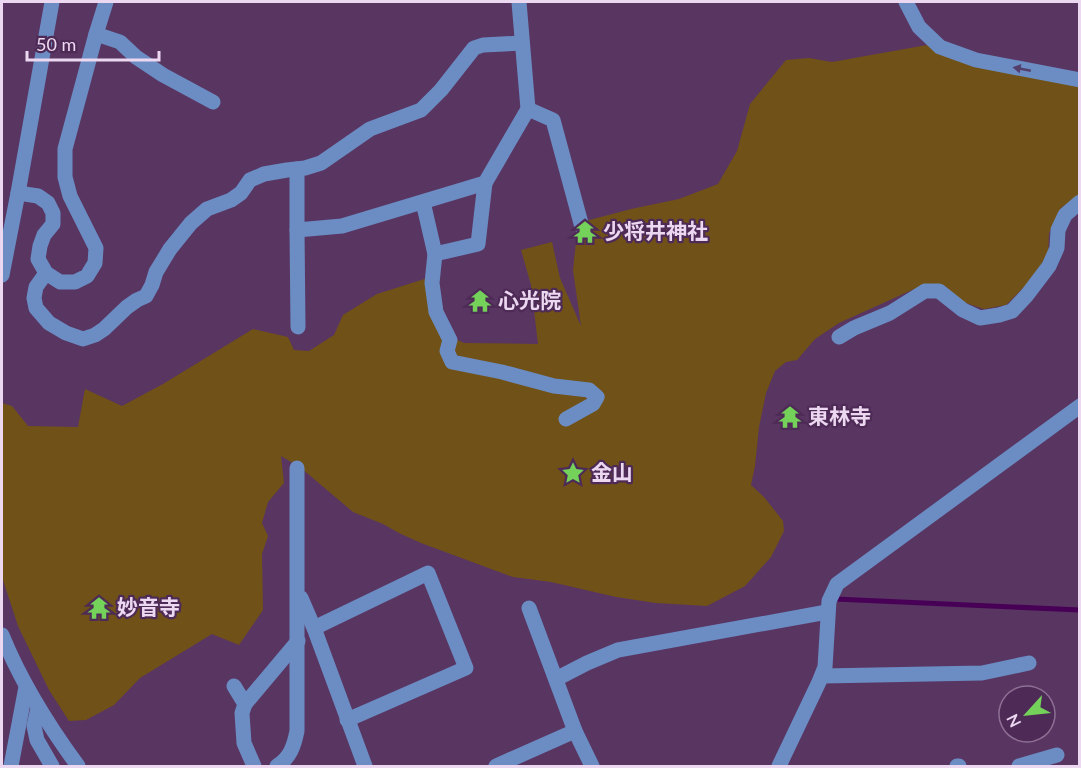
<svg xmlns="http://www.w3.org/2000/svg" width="1081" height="768" font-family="Lato,'Noto Sans JP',sans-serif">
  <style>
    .green { fill: #705117 }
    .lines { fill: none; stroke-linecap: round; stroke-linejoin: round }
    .stream { stroke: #480056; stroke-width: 5 }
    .minor { stroke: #6b8dc4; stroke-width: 15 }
    .oneway { fill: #543f6c }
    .labels { text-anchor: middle; stroke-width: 4.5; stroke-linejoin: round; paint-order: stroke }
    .poi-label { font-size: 21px; font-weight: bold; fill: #edd8f2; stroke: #4e2b56; text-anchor: start }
  </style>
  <rect width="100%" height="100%" fill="#593662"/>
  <!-- green -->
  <polygon class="green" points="927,45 939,54 1079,87 1079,195 1061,208 1049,233 1048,255 1026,285 1006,305 984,309 963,302 945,286 923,285 839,323 815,339 797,360 786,362 775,371 766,393 759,427 755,466 751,485 764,497 783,521 784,531 771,557 745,586 707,606 656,603 616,597 551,582 513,577 421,543 399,533 383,524 353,512 301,468 281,456 284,483 268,502 262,523 268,536 262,554 263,610 239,645 212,634 140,678 114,705 86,720 69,721 49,690 18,626 2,577 2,403 12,406 28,426 78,427 85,389 122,406 163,384 253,329 288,337 294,350 309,351 334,335 343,315 377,294 434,276 451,337 464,343 538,344 531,285 521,250 552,242 560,278 581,326 573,270 578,223 631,209 679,199 718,184 737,151 750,104 786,60 809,58 832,62"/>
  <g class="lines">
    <!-- stream -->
    <polyline class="stream" points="835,599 1080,610"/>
    <!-- minor -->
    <g class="minor">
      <polyline points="906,2 919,27 940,47 976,60 1080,80"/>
      <polyline points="96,34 120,42 136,57 163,75 213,102"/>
      <polyline points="528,109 553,120 582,227"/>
      <polyline points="297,169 297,230 342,226 485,183 528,109 519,2"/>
      <polyline points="18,193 38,196 48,203 53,213 53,224 44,235 40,246 38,259 46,273 60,282 75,282 87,276 95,263 96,248 70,196 65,177 65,149 96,34 106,2"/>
      <polyline points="423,202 435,254 478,244 485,183"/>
      <polyline points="297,230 298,327"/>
      <polyline points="435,254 432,283 436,312 450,340 447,351 452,362 502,372 554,386 589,390 597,397 593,404 566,419"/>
      <polyline points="46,273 36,287 34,298 36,308 49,323 66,333 83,339 95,335 104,329 127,307 137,300 146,296 152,285 156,272 170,249 191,223 207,209 231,200 241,193 250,180 264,174 287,170 305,168 321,163 370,129 421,110 441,90 474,48 483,45 522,43"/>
      <polyline points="2,275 18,193 52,2"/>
      <polyline points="839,337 854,328 890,313 925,291 939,291 963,310 980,318 999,315 1012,311 1027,295 1049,266 1057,248 1058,230 1065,215 1080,202"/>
      <polyline points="301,598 314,628 365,766"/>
      <polyline points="529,608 575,731 592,766"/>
      <polyline points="314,628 428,573 466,668 347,720"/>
      <path d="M2 635C21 682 48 725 78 766"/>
      <polyline points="822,676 982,673 1029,663"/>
      <polyline points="556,679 587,663 618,650 827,612"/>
      <polyline points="234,686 245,704 242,713 244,743 254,766"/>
      <polyline points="245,704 298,641"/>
      <polyline points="38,708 34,726 37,740 52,766"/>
      <polyline points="11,766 26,687"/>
      <path d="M277 766C290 758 294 746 297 731V468"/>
      <polyline points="496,766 575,731"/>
      <polyline points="779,766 819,682 825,667 829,601 837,584 1080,406"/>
      <polyline points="957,766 959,766"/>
      <polyline points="1019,766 1057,755"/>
    </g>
  </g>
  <!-- one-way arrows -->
  <defs><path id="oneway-solid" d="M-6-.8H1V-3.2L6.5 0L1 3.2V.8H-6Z" transform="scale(1.5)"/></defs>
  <use class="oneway" href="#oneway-solid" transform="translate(1022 69) rotate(-169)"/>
  <!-- icons -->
  <defs>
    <g id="temple-bare" transform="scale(1.8)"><path d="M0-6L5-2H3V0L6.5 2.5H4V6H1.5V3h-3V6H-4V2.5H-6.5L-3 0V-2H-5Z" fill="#74d25b" stroke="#4e2b56" stroke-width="2.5" paint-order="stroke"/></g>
    <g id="sight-bare" transform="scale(1.8)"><path d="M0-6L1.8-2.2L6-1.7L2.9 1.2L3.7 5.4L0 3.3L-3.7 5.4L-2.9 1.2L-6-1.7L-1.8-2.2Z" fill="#74d25b" stroke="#4e2b56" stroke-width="2.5" paint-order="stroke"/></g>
  </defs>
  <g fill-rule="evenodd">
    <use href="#temple-bare" x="585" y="232"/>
    <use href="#temple-bare" x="480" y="301"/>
    <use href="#temple-bare" x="790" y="417"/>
    <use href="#sight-bare" x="573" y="473"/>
    <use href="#temple-bare" x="99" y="608"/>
  </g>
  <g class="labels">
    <!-- poi labels -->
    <g class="poi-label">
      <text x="603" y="239">少将井神社</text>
      <text x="498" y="308">心光院</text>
      <text x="808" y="424">東林寺</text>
      <text x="591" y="480">金山</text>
      <text x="117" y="615">妙音寺</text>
    </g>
  </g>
  <!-- border -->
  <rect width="1081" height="768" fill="none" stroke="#edd8f2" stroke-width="6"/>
  <!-- north arrow -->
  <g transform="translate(1027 714) rotate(243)"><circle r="28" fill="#4e2b56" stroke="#8e7094" stroke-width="1.5"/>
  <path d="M0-4.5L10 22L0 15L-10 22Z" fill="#74d25b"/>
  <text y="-9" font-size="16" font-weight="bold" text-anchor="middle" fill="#edd8f2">N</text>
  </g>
  <!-- scale -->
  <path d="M27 51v9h132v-9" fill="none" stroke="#edd8f2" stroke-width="3"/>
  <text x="36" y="51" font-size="18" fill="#edd8f2" stroke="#4e2b56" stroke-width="4.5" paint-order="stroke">50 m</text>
</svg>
